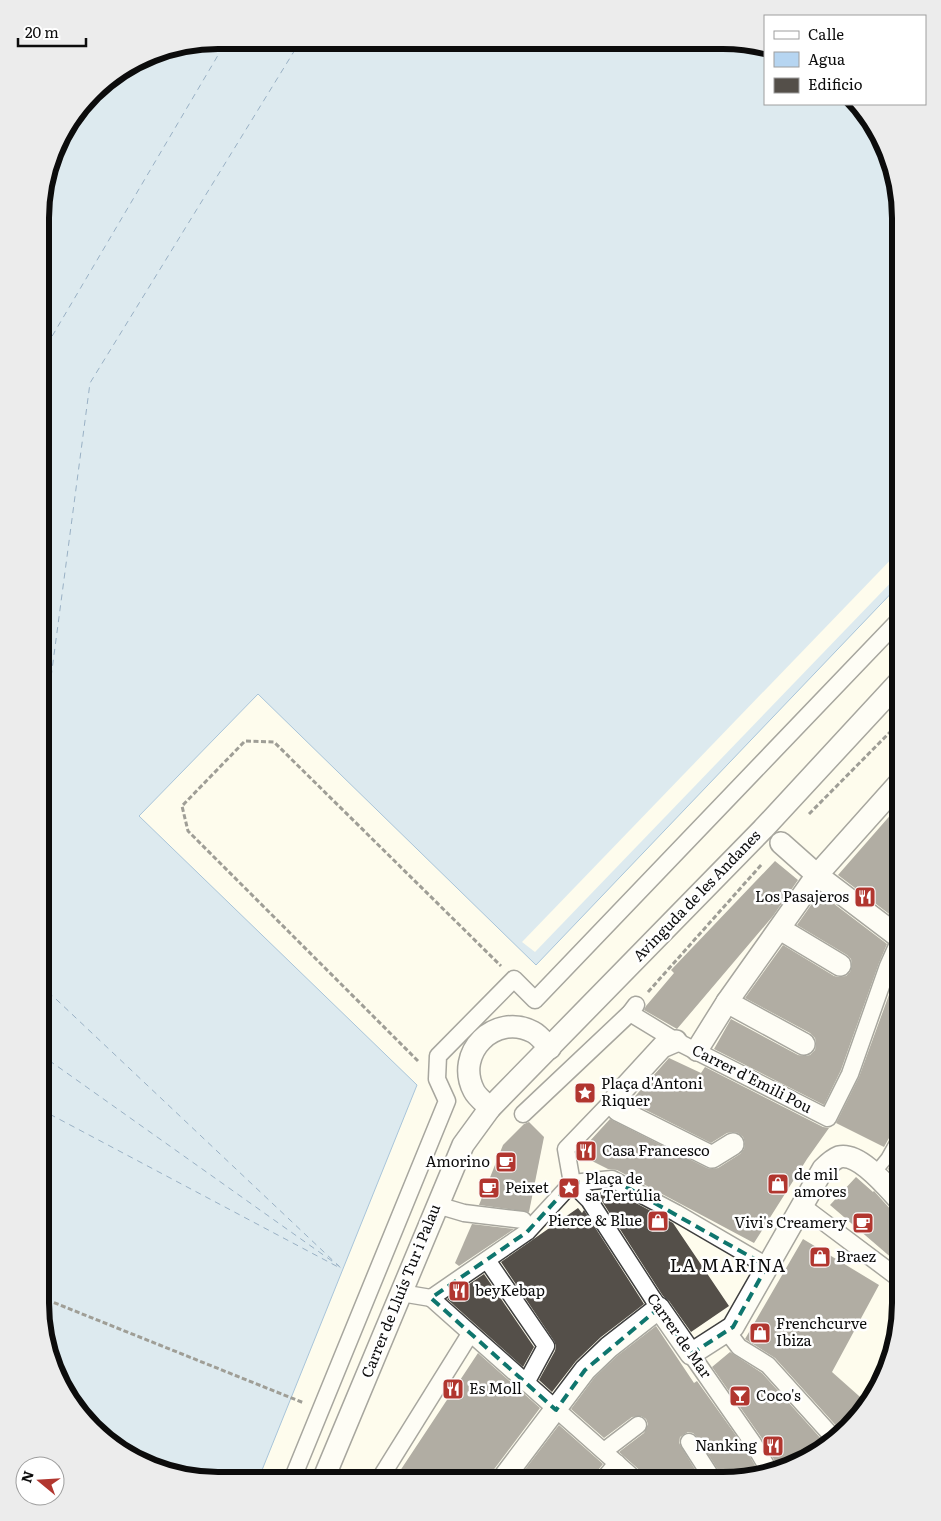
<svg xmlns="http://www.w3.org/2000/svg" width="941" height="1521" font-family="Literata,serif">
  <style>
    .water { fill: #b6d5f1; stroke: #4282c2 }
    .pier { fill: #fefced }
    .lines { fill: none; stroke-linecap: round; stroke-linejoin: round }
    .ferry { stroke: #205694; stroke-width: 1; stroke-dasharray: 6 5; stroke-linecap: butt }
    .building { fill: #544f49 }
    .service-casing { stroke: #3f3f3f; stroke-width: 14 }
    .pedestrian-casing { stroke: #3f3f3f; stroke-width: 19 }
    .minor-casing { stroke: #3f3f3f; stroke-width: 24 }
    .path { stroke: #2e2e2e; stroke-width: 3; stroke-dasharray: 5 2.5; stroke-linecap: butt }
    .service { stroke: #fff; stroke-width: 11 }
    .pedestrian { stroke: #fff; stroke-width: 16 }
    .minor { stroke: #fff; stroke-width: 21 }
    .marked { fill: none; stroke: #0f766e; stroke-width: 4; stroke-dasharray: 10 6; stroke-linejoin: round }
    .labels { text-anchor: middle; stroke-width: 5; stroke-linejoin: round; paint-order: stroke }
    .street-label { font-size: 15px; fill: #0c0c0c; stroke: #fff }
    .poi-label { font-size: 15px; fill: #0c0c0c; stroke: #fff; text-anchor: start }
    .quarter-label { font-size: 18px; letter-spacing: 1px; fill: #0c0c0c; stroke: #fff }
    .rim { fill: none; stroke: #0c0c0c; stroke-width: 6 }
  </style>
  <rect width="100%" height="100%" fill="#fefced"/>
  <!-- water -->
  <polygon class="water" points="217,40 747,42 765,49 765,104 852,104 888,150 901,217 901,583 536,965 258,694 139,816 417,1085 258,1480 195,1480 109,1444 53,1371 40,1304 41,195 58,139 100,84 150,53"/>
  <!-- pier -->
  <polygon class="pier" points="901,549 901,572 535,952 522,942"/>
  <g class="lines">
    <!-- ferry -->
    <g class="ferry">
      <polyline points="41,355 227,40"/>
      <polyline points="41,753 90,383 301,40"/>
      <polyline points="40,984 343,1270"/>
      <polyline points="40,1054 339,1266"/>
      <polyline points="40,1109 340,1268"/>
    </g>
  </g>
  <!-- building -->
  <g class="building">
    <polygon points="901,803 901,923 838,875"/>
    <polygon points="775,861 798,880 773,916 677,1029 644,1010 646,1006 674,973 671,970"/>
    <polygon points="821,894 887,944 879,963 841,1070 824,1105 714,1049 731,1019 798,1055 805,1056 810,1055 815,1050 816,1043 815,1038 810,1033 745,998 783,945 834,976 839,977 846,976 850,972 852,965 851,959 847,955 797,925 818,895 819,896"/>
    <polygon points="901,962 901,1126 894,1129 884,1147 836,1123 859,1077"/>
    <polygon points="669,1058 701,1073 705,1067 823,1127 829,1128 807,1159 754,1243 617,1170 608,1169 578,1154 610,1119 707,1168 712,1169 718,1168 740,1154 744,1149 745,1143 743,1137 738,1133 733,1132 727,1133 711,1143 630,1102"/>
    <polygon points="529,1122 544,1137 529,1212 479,1205 503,1145 524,1124"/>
    <polygon points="901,1149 901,1183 888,1169"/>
    <polygon points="856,1177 873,1192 874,1191 892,1211 901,1214 901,1266 830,1205"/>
    <polygon points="610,1189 673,1223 729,1306 691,1332 669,1301 663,1296 598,1195 603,1190"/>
    <polygon points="578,1208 582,1213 584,1210 644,1304 601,1337 576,1361 552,1392 539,1380 555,1351 556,1346 554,1341 501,1262"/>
    <polygon points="472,1224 514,1229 459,1266 455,1263"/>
    <polygon points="803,1239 879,1285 832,1372 868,1404 864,1411 840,1430 775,1358 745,1339"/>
    <polygon points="484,1274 534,1347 523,1367 447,1299"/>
    <polygon points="656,1326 694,1383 697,1381 745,1448 760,1474 724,1481 722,1476 697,1437 693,1433 688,1432 680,1437 679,1443 702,1481 647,1481 644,1474 619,1452 644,1433 648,1424 646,1419 641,1416 632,1417 604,1438 571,1409 594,1378 617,1356"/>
    <polygon points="730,1352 762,1373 824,1442 791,1468 780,1470 761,1437 712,1367"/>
    <polygon points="478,1353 540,1408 492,1472 490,1480 394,1480"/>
    <polygon points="559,1425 603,1464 594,1475 592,1481 517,1480"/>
  </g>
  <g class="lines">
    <!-- service casing -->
    <g class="service-casing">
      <polyline id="service" points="874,1174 887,1158 901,1133"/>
    </g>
    <!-- pedestrian casing -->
    <g class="pedestrian-casing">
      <g id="pedestrian">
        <polyline points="630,1013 676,1041 828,1118 850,1074 888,966 901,937"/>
        <polyline points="617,1096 566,1149 572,1183 589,1200 659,1308"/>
        <polyline points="523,1114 630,1013 636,1005"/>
        <polyline points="437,1205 464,1213 523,1220"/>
        <polyline points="801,1205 901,1280"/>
        <polyline points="487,1260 546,1346 526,1383"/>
        <polyline points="401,1293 431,1298 527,1232 572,1183 612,1179 676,1213 767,1266"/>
        <polyline points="431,1298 637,1481"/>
        <polyline points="726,1330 739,1347 768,1365 832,1436"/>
        <polyline points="691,1354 753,1443 770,1472"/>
        <polyline points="689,1442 714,1481"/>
        <polyline points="604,1451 638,1425"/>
        <polyline points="292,1480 447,1101 437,1079 438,1056 514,979 535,1000 901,618"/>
        <polyline points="379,1480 470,1334"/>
        <polyline points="602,1481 617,1463"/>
      </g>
    </g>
    <!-- minor casing -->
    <g class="minor-casing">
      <g id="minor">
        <polyline points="781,843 817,875 900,938"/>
        <polyline points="780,929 840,965"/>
        <polyline points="727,1002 804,1044"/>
        <polyline points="676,1041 662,1047 617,1096 618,1110 712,1157 733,1144"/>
        <polyline points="697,1050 727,1002 817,875 901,781"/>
        <path d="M490 1108C485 1103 477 1097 474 1091 454 1053 495 1012 533 1032 539 1035 545 1043 550 1048"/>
        <polyline points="323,1480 463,1145 490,1108 763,829 901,680"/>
        <path d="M502 1480 585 1370 609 1347 659 1308 691 1354 733 1327 823 1169C827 1165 834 1159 839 1157 860 1152 888 1188 901 1202"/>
      </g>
    </g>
    <!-- path -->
    <g class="path">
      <polyline points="809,814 901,721"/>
      <polyline points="648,992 762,864"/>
      <polyline points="418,1061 188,831 182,806 245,741 274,742 501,966"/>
      <polyline points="40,1297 304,1403"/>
    </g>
    <!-- service -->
    <use href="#service" class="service"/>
    <!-- pedestrian -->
    <use href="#pedestrian" class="pedestrian"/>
    <!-- minor -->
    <use href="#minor" class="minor"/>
  </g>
  <!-- marked area -->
  <path d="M0 0H941V1521H0ZM612 1179 767 1266 733 1327 691 1354 659 1308 585 1370 556 1410 431 1298 527 1232 572 1183Z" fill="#fefced" fill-opacity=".55" fill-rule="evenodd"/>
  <path class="marked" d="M612 1179 767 1266 733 1327 691 1354 659 1308 585 1370 556 1410 431 1298 527 1232 572 1183Z"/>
  <!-- icons -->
  <defs>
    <g id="restaurant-square" transform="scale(1.125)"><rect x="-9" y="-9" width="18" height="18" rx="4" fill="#b1362f" stroke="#fff"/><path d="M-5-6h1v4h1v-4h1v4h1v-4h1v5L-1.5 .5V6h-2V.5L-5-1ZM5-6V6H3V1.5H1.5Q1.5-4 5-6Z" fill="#fff"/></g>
    <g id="sight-square" transform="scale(1.125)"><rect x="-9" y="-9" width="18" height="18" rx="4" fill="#b1362f" stroke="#fff"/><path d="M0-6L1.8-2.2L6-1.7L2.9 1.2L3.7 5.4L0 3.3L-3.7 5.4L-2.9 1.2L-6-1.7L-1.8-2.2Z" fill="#fff"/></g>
    <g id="cafe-square" transform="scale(1.125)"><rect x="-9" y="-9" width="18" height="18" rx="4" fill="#b1362f" stroke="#fff"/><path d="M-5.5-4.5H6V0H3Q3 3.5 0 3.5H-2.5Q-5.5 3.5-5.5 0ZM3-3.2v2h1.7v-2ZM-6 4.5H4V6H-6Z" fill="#fff"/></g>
    <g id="shop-square" transform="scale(1.125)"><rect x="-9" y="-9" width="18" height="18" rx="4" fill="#b1362f" stroke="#fff"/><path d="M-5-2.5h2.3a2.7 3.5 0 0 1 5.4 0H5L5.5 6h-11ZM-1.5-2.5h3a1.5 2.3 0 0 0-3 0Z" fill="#fff"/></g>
    <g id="bar-square" transform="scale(1.125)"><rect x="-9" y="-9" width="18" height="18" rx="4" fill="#b1362f" stroke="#fff"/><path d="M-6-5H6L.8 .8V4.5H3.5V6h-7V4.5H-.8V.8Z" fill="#fff"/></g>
  </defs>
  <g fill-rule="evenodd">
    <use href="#restaurant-square" x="865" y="897"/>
    <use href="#sight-square" x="585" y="1093"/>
    <use href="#restaurant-square" x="586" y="1151"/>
    <use href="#cafe-square" x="506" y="1162"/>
    <use href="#shop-square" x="778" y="1184"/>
    <use href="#cafe-square" x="489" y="1188"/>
    <use href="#sight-square" x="569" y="1188"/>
    <use href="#shop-square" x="658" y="1221"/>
    <use href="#cafe-square" x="863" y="1223"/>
    <use href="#shop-square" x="820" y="1257"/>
    <use href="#restaurant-square" x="459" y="1291"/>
    <use href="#shop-square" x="760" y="1333"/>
    <use href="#restaurant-square" x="453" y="1389"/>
    <use href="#bar-square" x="740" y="1396"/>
    <use href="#restaurant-square" x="773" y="1446"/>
  </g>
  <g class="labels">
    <!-- street labels -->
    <g class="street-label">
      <text transform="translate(697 896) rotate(-46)" y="5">Avinguda de les Andanes</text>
      <text transform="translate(752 1079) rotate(27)" y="5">Carrer d'Emili Pou</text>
      <text transform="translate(401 1291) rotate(-68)" y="5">Carrer de Lluís Tur i Palau</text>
      <text transform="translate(679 1336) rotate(55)" y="5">Carrer de Mar</text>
    </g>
    <!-- poi labels -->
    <g class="poi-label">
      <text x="849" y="902" text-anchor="end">Los Pasajeros</text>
      <text x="601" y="1089">Plaça d'Antoni<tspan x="601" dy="17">Riquer</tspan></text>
      <text x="602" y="1156">Casa Francesco</text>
      <text x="490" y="1167" text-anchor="end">Amorino</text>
      <text x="794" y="1180">de mil<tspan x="794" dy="17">amores</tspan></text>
      <text x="585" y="1184">Plaça de<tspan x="585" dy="17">sa Tertúlia</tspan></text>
      <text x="505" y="1193">Peixet</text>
      <text x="642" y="1226" text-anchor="end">Pierce &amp; Blue</text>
      <text x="847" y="1228" text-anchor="end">Vivi's Creamery</text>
      <text x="836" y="1262">Braez</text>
      <text x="475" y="1296">beyKebap</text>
      <text x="776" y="1329">Frenchcurve<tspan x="776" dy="17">Ibiza</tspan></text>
      <text x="469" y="1394">Es Moll</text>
      <text x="756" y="1401">Coco's</text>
      <text x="757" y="1451" text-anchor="end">Nanking</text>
    </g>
    <!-- quarter labels -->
    <g class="quarter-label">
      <text x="728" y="1272">LA MARINA</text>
    </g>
  </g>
  <!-- crop -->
  <path d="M0 0H941V1521H0ZM218 49H723A169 169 0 0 1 892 218V1303A169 169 0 0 1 723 1472H218A169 169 0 0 1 49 1303V218A169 169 0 0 1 218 49Z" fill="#ececec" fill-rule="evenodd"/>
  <path class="rim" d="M218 49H723A169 169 0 0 1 892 218V1303A169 169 0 0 1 723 1472H218A169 169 0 0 1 49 1303V218A169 169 0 0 1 218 49Z"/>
  <!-- legend -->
  <rect x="764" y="15" width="162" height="90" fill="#ffffff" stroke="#9e9e9e"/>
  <rect x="774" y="31" width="25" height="8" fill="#ffffff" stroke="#9e9e9e"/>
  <text x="808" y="40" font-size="15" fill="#0c0c0c">Calle</text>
  <rect x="774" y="52" width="25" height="15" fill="#b6d5f1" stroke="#9e9e9e"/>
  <text x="808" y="65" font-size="15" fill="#0c0c0c">Agua</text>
  <rect x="774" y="78" width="25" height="15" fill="#544f49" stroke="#9e9e9e"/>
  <text x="808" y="90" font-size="15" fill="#0c0c0c">Edificio</text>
  <!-- north arrow -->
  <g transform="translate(40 1481) rotate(288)"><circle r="24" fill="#ffffff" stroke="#9e9e9e"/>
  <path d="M0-4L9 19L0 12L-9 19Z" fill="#b1362f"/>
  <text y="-8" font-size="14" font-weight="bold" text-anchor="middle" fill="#0c0c0c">N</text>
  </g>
  <!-- scale -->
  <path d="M18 38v8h68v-8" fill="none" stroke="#0c0c0c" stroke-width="2.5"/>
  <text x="25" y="38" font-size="15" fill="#0c0c0c" stroke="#ffffff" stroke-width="4" paint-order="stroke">20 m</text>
</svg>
